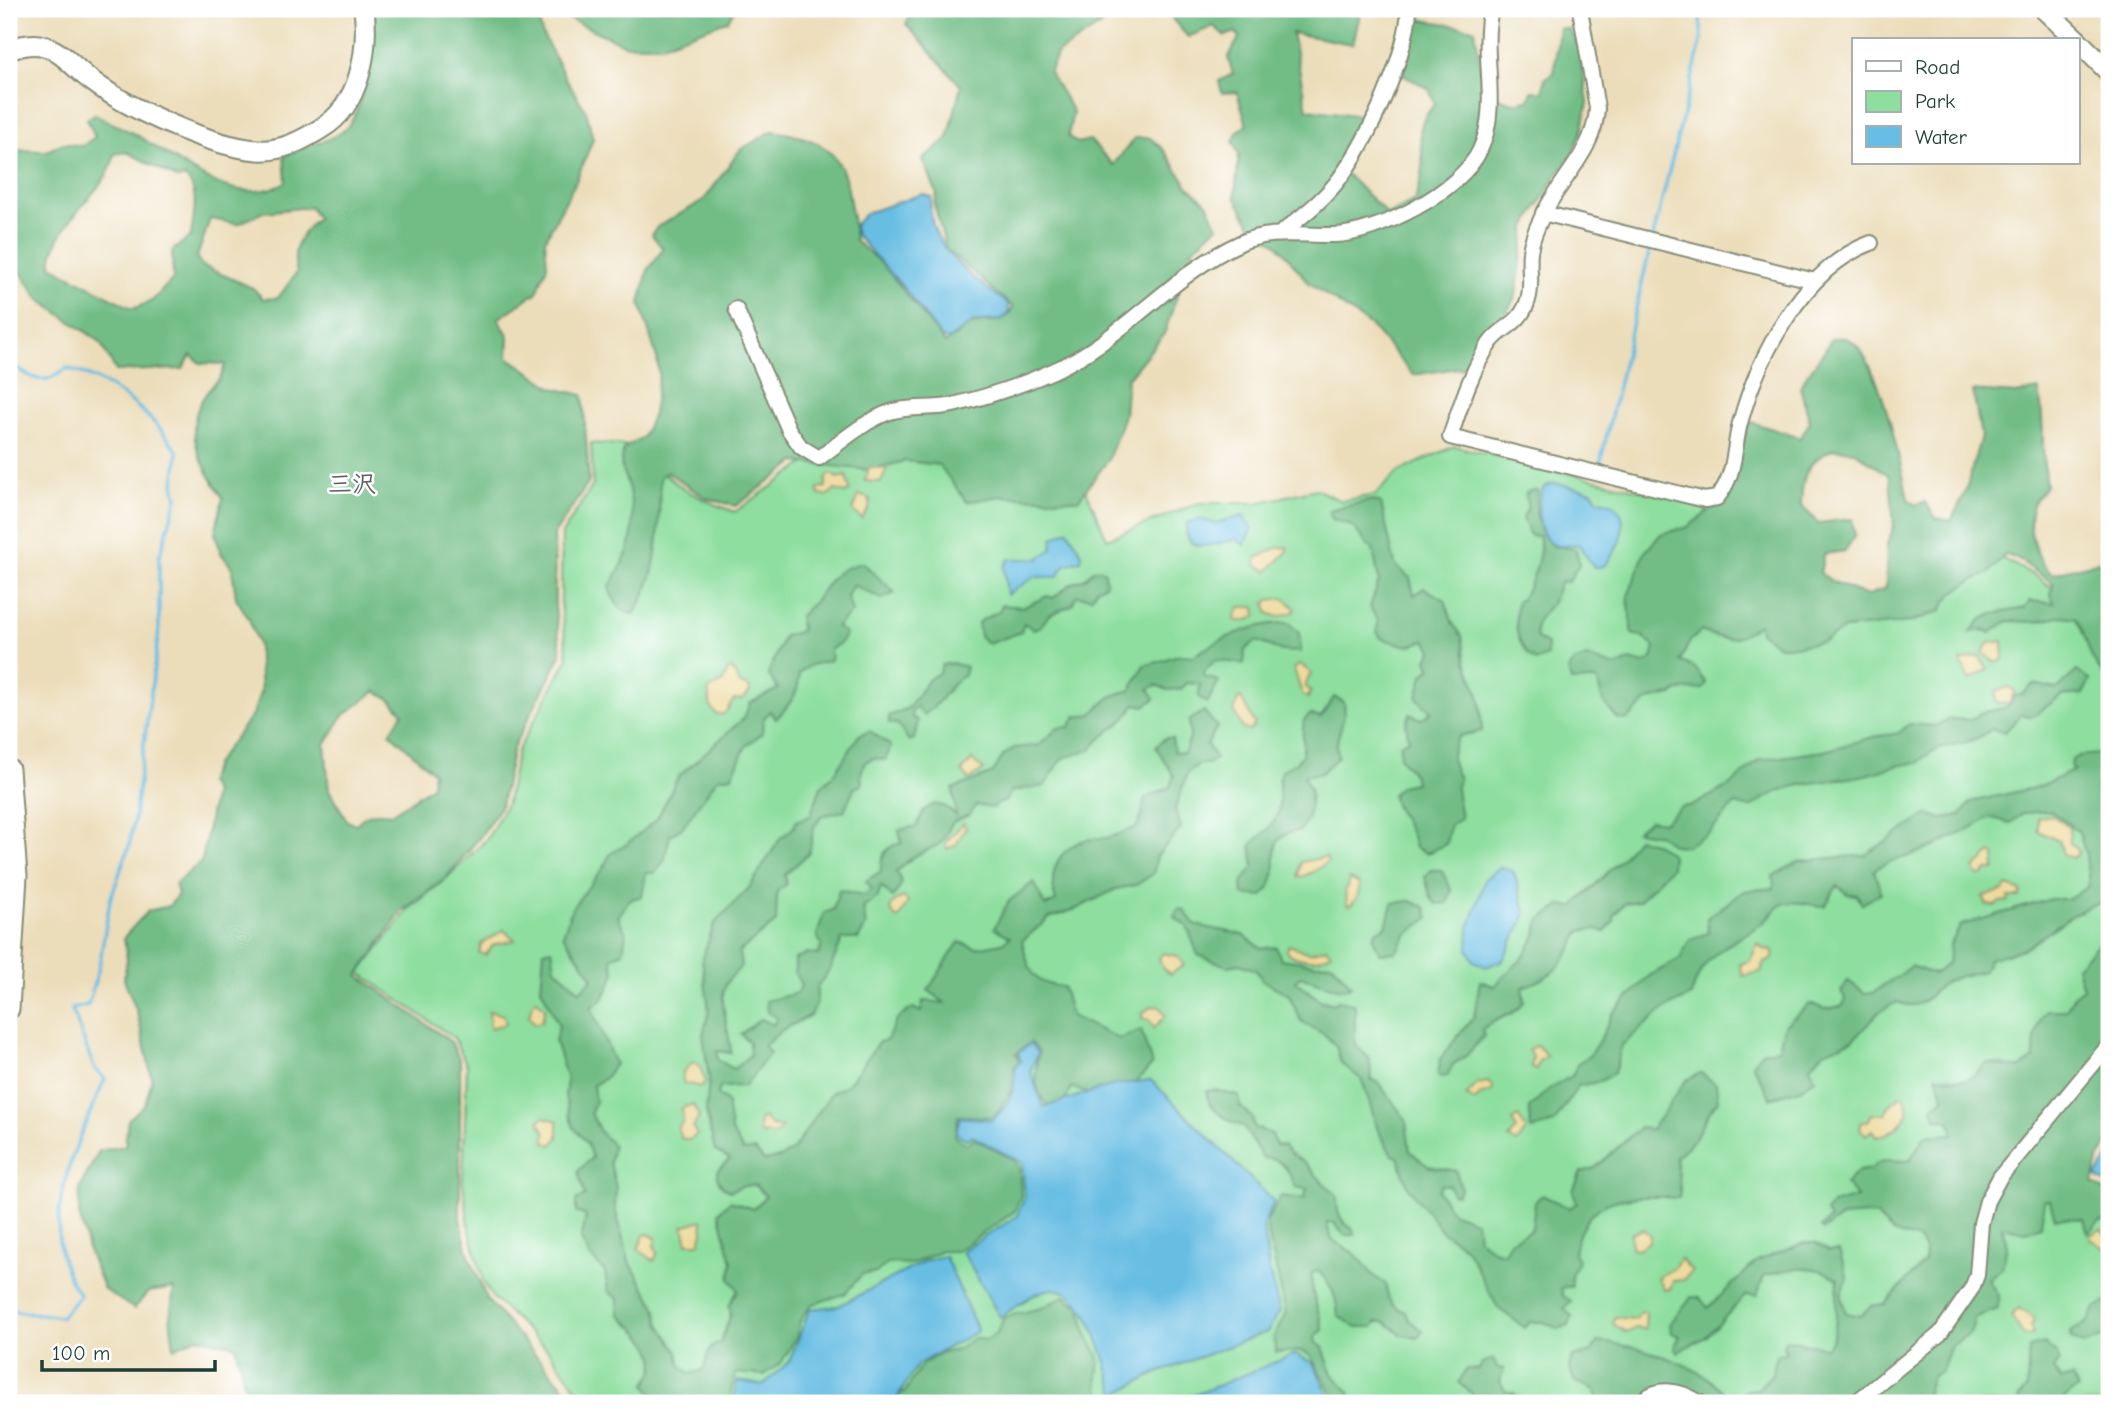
<svg xmlns="http://www.w3.org/2000/svg" width="2118" height="1412" font-family="'Comic Neue','Klee One',sans-serif">
  <style>
    .green { fill: #8dde9f; stroke: #568e6a; stroke-width: 2 }
    .forest { fill: #72bd86; stroke: #487d5d; stroke-width: 2; fill-rule: evenodd }
    .sand { fill: #eeda9e; stroke: #868c69; stroke-width: 2 }
    .water { fill: #67bde3; stroke: #437d8c; stroke-width: 2 }
    .lines { fill: none; stroke-linecap: round; stroke-linejoin: round }
    .stream { stroke: #67bde3; stroke-width: 3.5 }
    .street-casing { stroke: #868d77; stroke-width: 18 }
    .secondary-casing { stroke: #868d77; stroke-width: 23 }
    .street { stroke: #fff; stroke-width: 14 }
    .secondary { stroke: #fff; stroke-width: 19 }
    .labels { text-anchor: middle; stroke-width: 5; stroke-linejoin: round; paint-order: stroke }
    .quarter-label { font-size: 24px; font-weight: bold; fill: #5c5e62; stroke: #fff }
  </style>
  <rect width="100%" height="100%" fill="#fff"/>
  <filter id="ink" filterUnits="userSpaceOnUse"><feTurbulence type="fractalNoise" baseFrequency=".0143" numOctaves="2"/><feDisplacementMap in="SourceGraphic" scale="14" xChannelSelector="R" yChannelSelector="G"/><feConvolveMatrix kernelMatrix="1 2 1 2 8 2 1 2 1" color-interpolation-filters="sRGB"/></filter>
  <filter id="wash" filterUnits="userSpaceOnUse"><feTurbulence type="fractalNoise" baseFrequency=".00686" numOctaves="4" result="noise"/><feDisplacementMap in="SourceGraphic" scale="28" xChannelSelector="R" yChannelSelector="G"/><feGaussianBlur stdDeviation="1.57" result="paint"/><feColorMatrix in="noise" values="0 0 0 0 0 0 0 0 0 0 0 0 0 0 0 0 0 1.4 0 .05"/><feComposite in="paint" operator="in"/></filter>
  <g filter="url(#wash)">
    <rect width="100%" height="100%" fill="#ecddba"/>
    <!-- green -->
    <path class="green" d="M857 427 1083 483 1107 539 1199 503H1258L1316 489 1341 501 1375 495 1398 472 1454 446 1704 505 1758 619 1785 634 2001 558 2034 575 2081 608 2109 651V1055L2070 1171 2109 1208V1403H587L550 1352 492 1297 484 1283 469 1228 463 1181 467 1065 454 1038 360 973 408 910 447 878 487 839 507 803 517 752 568 658 561 606 562 534 593 485 591 443 638 446C670 483 689 496 735 512Z"/>
    <!-- forest -->
    <g class="forest">
      <path d="M370 9H736L727 21 661 45H625L563 16 538 17 542 33 567 81 586 111 593 139 576 181 545 240 547 266 537 292 498 319 509 336 508 357 553 388 583 395 589 482 554 534 555 607 561 655 513 748 501 805 480 837 445 879 402 911 358 975 451 1042 460 1061V1219L467 1250 487 1300 578 1403H265L244 1384 236 1346 197 1337 174 1348 170 1317 174 1288 148 1292 134 1309 104 1289 89 1253 79 1214 80 1187 99 1151 125 1146 128 1120 145 1104 152 1079 137 1012 124 979 127 959 124 937 148 911 169 906 178 894 175 884 202 861 214 792 208 782 216 763 253 714 261 690 258 645 249 619 236 598 232 568 221 553 215 533 223 498C203 465 180 432 205 395 214 382 222 381 225 364L200 363 191 355 183 369 116 371 99 341 40 300 9 255V150L47 151 63 143 82 146 95 137 87 119 95 114C111 124 128 129 143 139 184 164 237 211 286 182L284 156C302 148 323 143 340 133 369 116 368 39 370 9ZM127 152 178 179 185 177C201 191 193 217 191 236L172 251 173 279 152 301 133 309 51 266C53 220 112 188 114 154ZM310 207 317 218C300 235 290 249 297 272L278 298 263 299 253 288 201 265 197 257 210 219 238 224 263 212ZM376 691 391 700 403 713 390 733 433 772 432 786 391 814C377 812 366 812 357 824L348 822 329 790 325 744 343 716Z"/>
      <path d="M914 9H1126L1058 53 1049 72 1073 112 1068 136 1077 143 1090 140 1113 165 1135 138H1150L1163 149 1188 186 1207 203 1218 226 1193 249 1164 334 1127 379 1124 415 1108 460 1078 500 1001 496 967 502 939 465 905 461 869 470 796 462 736 506 706 498 667 472 660 477C659 525 661 573 634 614 619 612 614 601 609 588 631 552 638 533 629 490 624 469 618 471 624 448L643 437 653 414 659 375 657 358 640 303 648 270 663 249 652 235 657 227 704 200 740 150 772 131C851 141 846 175 855 241L883 265 945 343C954 339 961 331 969 326 986 316 1003 330 1013 307L946 249 934 203 937 194 923 159 948 138 961 86 906 24Z"/>
      <path d="M1169 9H1361L1353 44 1292 33 1307 109 1364 116 1358 136 1342 170 1388 215 1415 201C1417 192 1421 182 1422 173 1426 143 1409 132 1435 104L1429 89 1402 74 1409 55 1413 18 1475 29 1484 93 1512 103 1529 100 1532 91 1543 92 1545 78 1554 73 1559 28 1569 29 1579 47 1588 103 1581 133 1573 153 1552 182 1526 227 1516 295 1503 320 1483 330 1464 367 1413 375 1372 327 1309 283 1278 245 1253 228 1235 197 1239 154 1233 142 1237 132 1247 125 1237 92 1222 93 1219 81 1233 74 1228 58 1239 38 1236 32 1225 36 1214 26 1188 37 1173 20Z"/>
      <path d="M1832 338C1836 338 1844 337 1848 339 1879 352 1901 467 1908 499L1915 505 1925 502 1936 518 1951 521 1965 493 1981 436 1973 391 2016 394 2039 390C2045 422 2041 454 2046 486 2042 492 2035 499 2033 505 2025 526 2036 561 2052 574L2109 559V679C2084 658 2092 643 2075 618L2063 616 2036 622 2008 621 1990 633 1983 630 1970 632 1982 619 1993 614 2025 608 2030 601 2054 603 2051 594 2053 583 2019 560 2005 554C2000 560 1995 568 1989 572 1970 584 1949 588 1941 611L1910 622 1845 629 1824 641 1798 646H1779L1760 632 1759 624C1736 641 1727 642 1701 631L1690 641 1680 661 1695 668 1706 683 1703 689 1678 690 1672 695 1648 700 1627 720 1618 719 1603 702 1597 680 1571 681 1568 670 1573 662 1587 657 1616 667 1631 660 1644 664 1652 659 1655 647 1644 637 1632 634 1628 596 1645 552 1661 534 1688 527 1728 496 1743 439 1751 422 1800 438 1810 422 1800 387C1809 369 1823 356 1832 338ZM1833 449 1854 451 1890 476 1894 526 1887 544 1886 588 1867 596 1833 582 1820 573 1824 554 1845 551 1855 535 1852 519 1818 523 1801 505C1802 476 1805 462 1833 449Z"/>
      <path d="M1534 490 1538 491C1533 511 1538 531 1552 546L1576 549 1579 564 1569 581 1560 582C1558 589 1555 598 1551 604 1542 617 1532 620 1537 639L1547 644V656L1536 661C1516 648 1514 624 1517 602 1530 594 1544 552 1539 536H1530L1523 518 1528 507 1525 496 1527 492Z"/>
      <path d="M1372 500 1381 503 1395 565 1410 578 1414 595 1424 588 1445 600 1453 624 1462 636 1466 661 1480 698 1482 731 1459 736C1450 749 1450 764 1459 778L1456 789 1461 818 1450 825 1446 844 1427 853 1415 848C1410 822 1398 819 1392 795L1400 786 1415 783 1413 773 1400 758V744L1409 739 1406 725 1410 714 1421 719 1431 712 1417 698 1423 675 1430 668 1427 659 1432 650 1426 640 1408 646 1382 639 1377 632 1378 621 1370 607 1379 581 1373 549C1362 542 1358 529 1349 524 1343 522 1338 522 1332 519L1329 510Z"/>
      <path d="M863 563 895 593 882 599 853 585 847 596 852 612 836 627 846 633 841 642 830 650 831 660 811 665 799 673C800 693 790 704 776 719L770 711 763 720 762 733 746 746 732 776 718 778 681 829 670 835 664 861 655 873H646L642 896 629 900 618 917 626 933 623 952 611 958 615 973 603 999 591 1007 615 1064 604 1079 593 1085 595 1102 591 1113 600 1132 613 1145 610 1162 616 1188 615 1208 629 1261 656 1307 660 1324 678 1352 681 1366 691 1374 703 1370C709 1355 705 1349 721 1342L731 1313 729 1306 738 1290 730 1279 732 1262 719 1212 730 1201 753 1209 766 1196 755 1185 741 1186 731 1191C721 1188 717 1181 717 1171L730 1159 715 1151 706 1112 709 1079 703 1035 709 1011 702 959 714 924 749 888 780 839 794 827 796 821 810 816 821 787 834 774 859 735 870 731 891 746 885 760 874 758 865 762 861 774 862 785 854 788 844 811 821 816 814 827 809 853 785 875 786 885 777 891 776 922 739 952 741 966C736 973 729 978 726 984 717 999 731 1036 731 1053L717 1051 718 1060 734 1069 750 1055 749 1042 741 1034 760 1019 773 1025 777 1018 767 1012 766 1001 798 993 801 985 795 973V959L807 953 818 955 822 945 817 936 824 913 833 910 839 890 864 895 872 889 866 881 881 871C880 856 887 845 902 843L899 830 917 826 924 810 934 804 944 806 956 815 953 789 993 773 1003 756 1014 748 1039 745 1058 728 1069 727 1076 716C1095 718 1096 707 1109 698 1115 694 1124 692 1131 690L1144 665C1163 663 1174 652 1193 656 1224 637 1252 623 1289 623L1299 633 1301 652 1282 651 1256 641 1245 650 1244 664 1215 660 1204 672 1205 677 1219 681 1207 703 1199 697 1200 684 1187 683 1181 689 1168 690 1156 685 1149 689 1155 699 1144 706 1135 704C1125 726 1103 730 1091 750L1063 758 1044 786 1012 791 1007 799 992 808 976 805 969 815 953 822 940 844 913 857 896 872C904 883 902 887 892 897L881 886 878 897 863 908 866 926 858 939H842L831 967 817 988V1002L811 1015 782 1030 764 1046 770 1053 745 1086 720 1087 718 1095 727 1102 731 1130 743 1151 755 1150 764 1161 779 1158 793 1150 832 1092 844 1087 852 1079 879 1042 887 1040 897 1019 913 1008 921 1012 923 1001 945 1003 928 990 959 942 976 948 1002 943 1010 937 994 928 1009 901 1034 882 1045 906 1056 901C1048 876 1055 852 1082 841 1091 838 1101 839 1110 837 1120 835 1126 829 1136 828L1142 816 1144 799 1170 787 1174 776 1156 747 1165 738H1172L1174 752 1184 753 1190 738 1189 721 1204 711 1217 727 1207 744 1216 759 1207 764H1199L1188 772 1175 809 1181 828 1157 856 1153 874 1136 885 1116 889 1076 909 1049 918 1022 941C1030 970 1030 984 1063 987L1071 1016 1119 1039 1141 1030 1152 1065 1137 1081 1114 1098 1094 1096 1071 1087 1063 1106 1052 1110C1033 1090 1033 1077 1039 1052L1031 1042 1016 1053 1020 1061 1014 1067 1016 1083 994 1117 958 1116 955 1136 966 1144 975 1139 1012 1159 1019 1167 1021 1195 1015 1211 957 1251H941L912 1264 888 1263 876 1273 862 1274 845 1294 812 1304 800 1321 796 1338 781 1363 764 1375 736 1373 728 1403H657L646 1384C648 1379 653 1375 654 1370 660 1347 634 1328 619 1314L618 1299 608 1291 605 1272 590 1256 581 1240 586 1216 576 1212V1200L585 1196 578 1171 592 1158 587 1143 574 1128 570 1117 565 1096 567 1079 555 1041 559 1026 541 988 544 951 552 949 555 968 580 991 593 978 563 935 572 908 604 867 610 854 627 844 657 819 678 777 744 718 750 703 778 689 768 674 784 636 801 631 799 616C826 597 824 569 863 563Z"/>
      <polygon points="1100,569 1105,572 1106,584 1096,589 1092,597 1076,596 1072,605 1049,615 1040,627 1033,629 1024,623 1021,632 988,644 980,636 978,622 999,611 1002,605 1024,607 1047,596 1053,598 1071,584 1086,578 1093,570"/>
      <path d="M952 663 966 667 964 675C947 686 941 704 924 715L916 707 912 711V717L918 721 914 739 909 741 897 724 889 723V716L908 708 929 679 940 672 942 665Z"/>
      <path d="M2077 671 2090 680 2083 694 2061 696 2032 717 2022 714 2005 732 1991 729C1969 750 1941 738 1918 763 1898 763 1883 771 1865 775 1818 785 1791 778 1750 808L1735 804 1710 832 1686 846 1673 845 1660 835 1636 831 1650 820 1664 822 1681 807 1694 805 1732 784 1759 760 1824 751 1873 737 1899 733 1909 724 1936 726 1951 719 1971 720 1980 713 2008 707 2015 696 2023 694 2033 684 2057 689Z"/>
      <path d="M1334 697 1344 702C1347 725 1333 735 1338 757L1321 773 1304 776 1311 792 1310 802 1308 818 1300 831C1256 833 1290 873 1262 896L1243 895 1242 882 1254 867 1251 845C1261 834 1277 825 1279 809 1281 795 1276 784 1282 770 1314 756 1299 746 1304 720L1310 714 1321 717Z"/>
      <path d="M2100 754 2107 759 2109 755V778L2097 786 2098 795 2109 800V900L2088 907 2068 918 2026 948 1989 959 1984 971C1973 974 1961 975 1950 980 1929 988 1928 1014 1897 1002L1879 1012 1853 1040 1824 1052 1810 1066 1815 1079 1800 1089 1771 1098 1752 1064 1762 1052 1779 1048 1784 1026 1810 1004 1825 1009 1843 1006 1845 999 1841 992 1848 981 1865 993H1874C1886 980 1900 979 1910 966L1934 974 1948 964 1950 945 1961 925 2051 899H2069L2089 886 2086 855 2079 832 2051 811 2023 813 2011 823 1989 817C1974 829 1929 849 1909 856 1894 861 1889 860 1874 870L1881 893 1862 904 1857 895 1848 894 1837 886 1825 906C1812 906 1793 899 1781 905 1774 909 1769 919 1761 924 1727 948 1703 951 1691 996L1664 1009 1622 1045 1614 1073 1598 1082 1578 1086 1554 1123 1531 1130 1529 1108 1549 1089 1572 1076 1578 1063 1589 1056 1602 1036 1613 1013 1649 976 1680 959 1690 939 1708 933 1707 918 1744 891 1774 888 1773 876 1799 861 1865 855 1928 814 1942 819 1961 815 1971 802 2038 787 2075 770 2071 767 2072 760 2078 756Z"/>
      <path d="M1637 838 1657 844 1672 855 1671 867 1639 901 1625 903 1614 915V921L1605 932 1598 929 1581 931C1565 962 1556 977 1522 987L1524 1002C1513 1018 1495 1016 1482 1030L1484 1036 1464 1058 1453 1064 1448 1076 1438 1077 1440 1059 1474 1016 1480 981 1494 986 1522 959 1536 935 1540 920 1562 905 1573 907 1624 856Z"/>
      <polygon points="1431,870 1441,870 1452,890 1447,903 1436,904 1431,898 1425,877"/>
      <polygon points="1410,901 1425,907 1429,918 1407,934 1396,952 1380,953 1373,938 1376,931 1386,927 1392,903"/>
      <path d="M1178 909 1184 910 1195 925 1244 935 1261 948 1276 947 1281 959 1316 964 1332 963 1352 986 1341 989 1300 976 1295 981 1320 1000 1333 1004 1340 1000 1355 1005V1045L1370 1059 1371 1079 1378 1082 1406 1120 1410 1151 1428 1166 1456 1171 1461 1188 1457 1195 1452 1194 1449 1185H1441L1438 1191 1453 1213 1476 1221 1478 1238 1493 1250 1504 1253 1510 1241 1532 1229 1535 1202 1542 1195 1569 1208 1577 1203 1573 1191 1581 1172 1595 1168 1639 1128 1652 1129 1686 1080 1701 1073 1716 1084 1718 1101C1700 1120 1701 1140 1676 1156 1675 1171 1683 1185 1679 1198 1630 1195 1584 1193 1574 1253L1578 1260 1571 1276 1572 1286 1561 1288 1563 1296 1571 1301 1564 1309 1572 1316 1569 1325 1558 1329 1544 1322H1530L1525 1328 1498 1308 1466 1248 1443 1232 1408 1187 1398 1157 1392 1155 1378 1130 1362 1080 1341 1063 1336 1046 1325 1035 1301 1021 1289 995 1262 980 1256 970 1240 964 1227 966 1198 955 1187 926 1174 917Z"/>
      <path d="M2109 937V1141L2098 1161 2093 1183 2109 1194V1220L2099 1222 2088 1233 2084 1219 2055 1218 2050 1201 2044 1200 2041 1226 2026 1232 2002 1227 2007 1246 2002 1268 1988 1279 1998 1296V1309L1975 1317 1970 1334 1951 1346 1941 1372 1932 1376 1924 1403H1599L1594 1389 1575 1382 1569 1367 1572 1357 1592 1352 1597 1342C1636 1344 1702 1364 1727 1396L1736 1398 1747 1390 1758 1389 1772 1374 1777 1356 1786 1352 1783 1346 1785 1340 1826 1347C1839 1339 1836 1296 1838 1279 1813 1262 1791 1268 1764 1276L1757 1296 1746 1295 1707 1336 1678 1352 1674 1348 1680 1336 1672 1333 1670 1324 1691 1297 1700 1298 1708 1308 1757 1261 1804 1243H1815L1829 1251H1839L1848 1279C1838 1289 1842 1301 1846 1313L1860 1316 1871 1306 1885 1304 1924 1262 1925 1250 1919 1240 1892 1232 1877 1216 1867 1215 1842 1217 1823 1230 1821 1227 1830 1219 1826 1212 1832 1204 1857 1197 1845 1184 1859 1171 1871 1169 1878 1163 1887 1160 1909 1161 1925 1136 1954 1134 1950 1121 1936 1118 1932 1107 1944 1098 1936 1075C1964 1080 1965 1087 1986 1063L2020 1068 2034 1059C2034 1040 2035 1025 2047 1010H2066L2074 995 2083 988 2077 967 2097 945Z"/>
      <path d="M1214 1090 1239 1096 1240 1106 1252 1118 1255 1128 1272 1134 1276 1145 1284 1146C1291 1157 1301 1158 1309 1167 1318 1178 1326 1186 1337 1195 1336 1210 1339 1222 1353 1229L1354 1235H1344L1334 1223H1327C1330 1248 1344 1243 1359 1258 1372 1271 1365 1272 1386 1284 1387 1300 1391 1306 1406 1312L1409 1320 1423 1331 1418 1338 1401 1335 1386 1322H1377L1373 1327H1355L1338 1315C1336 1296 1332 1284 1318 1271L1312 1273C1310 1293 1319 1310 1323 1330L1315 1336 1316 1343 1323 1347 1332 1374 1349 1391 1352 1403H1338L1310 1355 1302 1351 1276 1352 1273 1338 1286 1313 1267 1228V1220L1281 1196 1304 1199 1307 1189 1296 1187C1289 1172 1283 1157 1263 1158L1243 1126C1229 1122 1205 1108 1207 1091Z"/>
      <path d="M1064 1296 1080 1307C1084 1315 1083 1321 1085 1329 1087 1340 1098 1349 1099 1360 1101 1375 1092 1380 1103 1397L1116 1396 1120 1403H883L905 1392 921 1366 940 1353 957 1350 974 1338 986 1340 997 1333 1004 1317 1042 1308Z"/>
      <polygon points="2107,1301 2109,1301 2109,1335 2084,1345 2072,1339 2071,1332 2089,1321 2095,1308"/>
      <polygon points="2045,1344 2056,1353 2059,1361 2053,1369 2061,1380 2072,1377 2078,1388 2058,1403 2018,1403 2019,1397 2027,1388 2029,1348"/>
      <polygon points="1494,1359 1497,1368 1504,1369 1500,1381 1505,1391 1514,1393 1519,1398 1516,1403 1481,1403 1459,1382 1466,1369 1479,1369 1482,1363"/>
    </g>
    <!-- sand -->
    <g class="sand">
      <polygon points="869,467 887,469 881,482 865,481"/>
      <polygon points="831,474 837,478 846,476 850,490 846,493 835,490 826,496 819,495 818,488 826,487 826,478"/>
      <polygon points="859,495 870,499 869,509 862,519 853,511"/>
      <polygon points="1287,547 1288,551 1268,571 1256,565 1256,558 1277,548"/>
      <polygon points="1284,598 1295,608 1294,612 1278,617 1268,613 1266,603 1269,600"/>
      <path d="M1240 607H1255L1256 616C1250 620 1240 624 1234 619Z"/>
      <polygon points="2003,641 2004,659 1996,663 1983,653 1989,643"/>
      <polygon points="1979,656 1988,670 1969,680 1961,661"/>
      <polygon points="1300,664 1311,673 1305,686 1311,691 1308,698 1302,694 1294,669"/>
      <polygon points="732,669 739,683 750,688 750,692 743,699 734,700 724,714 716,714 711,708 708,690 723,682 728,670"/>
      <polygon points="2009,687 2015,691 2009,704 1996,702 1996,691"/>
      <polygon points="1241,698 1255,724 1250,731 1243,729 1234,712 1238,699"/>
      <polygon points="972,760 984,770 969,780 962,771"/>
      <polygon points="2052,815 2069,827 2070,843 2079,851 2077,855 2072,858 2063,855 2059,841 2038,831 2038,818"/>
      <polygon points="963,823 966,827 956,845 947,849 945,843"/>
      <polygon points="1991,853 1994,855 1995,870 1987,870 1982,876 1977,876 1974,868"/>
      <path d="M1326 857 1328 861C1319 869 1309 876 1298 877L1301 862Z"/>
      <polygon points="1350,879 1360,884 1357,898 1350,906 1347,905 1345,891"/>
      <polygon points="2008,886 2021,891 2020,897 2009,897 2008,901 2000,902 1995,906 1987,905 1983,896 2003,891"/>
      <polygon points="904,897 908,902 899,918 895,918 890,908 896,900"/>
      <polygon points="504,930 515,940 493,945 486,955 479,953 481,944"/>
      <polygon points="1758,944 1763,949 1773,950 1773,959 1763,964 1761,972 1743,976 1740,964 1750,961"/>
      <path d="M1289 945 1309 953 1326 948 1331 953C1320 962 1295 961 1286 951Z"/>
      <polygon points="1163,953 1177,956 1184,965 1171,974 1163,969 1159,958"/>
      <polygon points="536,999 545,1008 542,1021 535,1024 529,1017 532,1004"/>
      <polygon points="1159,1006 1166,1016 1154,1028 1149,1020 1142,1018 1142,1014 1150,1007"/>
      <polygon points="489,1011 504,1015 506,1024 490,1028"/>
      <polygon points="1537,1045 1547,1056 1539,1061 1536,1070 1531,1066 1533,1057 1528,1050"/>
      <polygon points="694,1061 700,1066 705,1081 702,1087 683,1083 683,1072"/>
      <polygon points="1488,1082 1493,1087 1491,1092 1480,1095 1475,1101 1466,1096 1477,1084"/>
      <path d="M1900 1096 1905 1098 1909 1112C1901 1124 1892 1134 1877 1137L1872 1130 1866 1135 1860 1129 1861 1123 1868 1121 1872 1114H1886L1888 1107Z"/>
      <polygon points="693,1104 699,1117 693,1128 697,1134 690,1140 681,1138 678,1129 683,1120 682,1108"/>
      <polygon points="543,1117 558,1121 558,1138 552,1145 545,1143 545,1132 539,1122"/>
      <polygon points="764,1117 771,1126 782,1127 776,1135 759,1133 760,1119"/>
      <polygon points="1518,1117 1527,1129 1517,1143 1509,1138 1517,1129 1512,1121"/>
      <polygon points="702,1220 703,1233 699,1243 687,1243 683,1226"/>
      <polygon points="1643,1229 1650,1235 1649,1242 1638,1249 1631,1248 1631,1234"/>
      <polygon points="2101,1229 2109,1238 2109,1251 2090,1239 2090,1235"/>
      <polygon points="648,1234 656,1238 654,1246 658,1252 654,1261 638,1249 644,1235"/>
      <polygon points="1680,1259 1692,1271 1684,1280 1673,1281 1670,1289 1664,1289 1658,1277 1674,1268"/>
      <polygon points="2019,1308 2035,1319 2031,1325 2033,1335 2024,1336 2011,1316"/>
      <polygon points="1642,1311 1646,1313 1645,1329 1636,1328 1627,1333 1613,1324 1615,1317 1635,1319"/>
    </g>
    <!-- water -->
    <g class="water">
      <path d="M922 194 931 197C924 246 973 278 1008 304L1009 312 1001 320 975 321 948 340 942 338 904 288 856 235 854 225 866 213Z"/>
      <path d="M1555 483 1592 491 1597 499C1602 501 1609 501 1613 504 1634 519 1617 552 1604 566L1594 568 1579 545C1571 543 1564 548 1557 546 1536 540 1534 500 1545 486Z"/>
      <path d="M1243 516 1253 529 1244 545 1236 539C1220 543 1181 558 1187 523L1199 519 1215 523Z"/>
      <polygon points="1068,530 1082,554 1081,560 1065,565 1057,577 1034,577 1007,595 1004,567 1009,559 1038,559 1052,549 1053,538"/>
      <polygon points="1501,867 1514,872 1526,914 1503,960 1486,967 1474,961 1468,949 1469,929 1485,879"/>
      <path d="M1031 1043 1038 1053 1030 1071 1044 1107 1114 1085 1151 1080 1274 1202 1263 1225 1269 1271 1280 1311 1267 1332 1155 1374 1116 1394C1105 1365 1089 1281 1047 1290 1032 1293 1013 1309 1000 1317L962 1251 1017 1216 1025 1196 1022 1163 972 1136 966 1139 956 1133 960 1117 992 1120C1012 1103 1014 1091 1015 1067L1021 1061 1018 1053Z"/>
      <polygon points="2109,1156 2109,1185 2096,1177"/>
      <polygon points="945,1256 978,1331 918,1364 894,1403 733,1403 737,1381 763,1385 789,1362 810,1309 838,1306 925,1261"/>
      <polygon points="1295,1354 1313,1363 1333,1403 1175,1403"/>
    </g>
    <g class="lines">
      <!-- stream -->
      <g class="stream">
        <polyline points="1653,237 1702,38 1699,9"/>
        <path d="M9 364C36 379 40 388 67 368 113 381 151 413 178 452L174 484 177 498 159 558V630L134 820 129 847 110 900 99 967 88 1005 72 1009 94 1068 105 1079C77 1143 31 1231 80 1295L61 1317 9 1310"/>
        <polyline points="1600,464 1651,244"/>
      </g>
    </g>
  </g>
  <g filter="url(#ink)">
    <g class="lines">
      <!-- street casing -->
      <g class="street-casing">
        <g id="street">
          <path d="M1580 9 1597 108C1595 152 1559 179 1542 217 1537 227 1531 241 1530 252 1528 268 1533 284 1528 300 1520 326 1503 325 1490 343 1471 371 1461 405 1450 437L1705 500 1717 498C1736 475 1733 451 1740 423 1758 357 1803 268 1871 243"/>
          <polyline points="1543,213 1815,281"/>
          <path d="M1280 234C1301 217 1324 200 1340 178 1368 140 1407 56 1409 9"/>
          <path d="M736 309 789 430 801 447 819 458C841 442 864 421 890 412 910 405 932 410 953 405 986 397 1022 385 1053 371 1123 340 1170 275 1240 243 1269 229 1303 236 1334 235 1378 234 1461 191 1480 150 1501 105 1480 55 1491 9"/>
          <path d="M1640 1403C1657 1385 1682 1390 1700 1403"/>
          <polyline points="1855,1403 1940,1334 1972,1288 1977,1275 1981,1223 1987,1201 2000,1177 2109,1045"/>
        </g>
      </g>
      <!-- secondary casing -->
      <g class="secondary-casing">
        <g id="secondary">
          <polyline points="2044,9 2077,40"/>
          <polyline points="2078,41 2109,72"/>
          <path d="M9 50C19 46 29 43 40 45 61 49 76 70 92 81 129 109 212 147 258 150 281 152 303 140 322 128 360 105 369 50 364 9"/>
          <polyline points="9,769 17,876 9,1009"/>
        </g>
      </g>
      <!-- street -->
      <use href="#street" class="street"/>
      <!-- secondary -->
      <use href="#secondary" class="secondary"/>
    </g>
  </g>
  <g class="labels">
    <!-- quarter labels -->
    <g class="quarter-label">
      <text x="352" y="492">三沢</text>
    </g>
  </g>
  <!-- margin -->
  <rect width="2118" height="1412" fill="none" stroke="#fff" stroke-width="35"/>
  <!-- legend -->
  <rect x="1852" y="38" width="228" height="126" fill="#ffffff" stroke="#a5b1ae" stroke-width="2"/>
  <rect x="1866" y="61" width="35" height="10" fill="#ffffff" stroke="#a5b1ae" stroke-width="2"/>
  <text x="1915" y="74" font-size="21" fill="#1f3d34">Road</text>
  <rect x="1866" y="91" width="35" height="21" fill="#8dde9f" stroke="#a5b1ae" stroke-width="2"/>
  <text x="1915" y="108" font-size="21" fill="#1f3d34">Park</text>
  <rect x="1866" y="126" width="35" height="21" fill="#67bde3" stroke="#a5b1ae" stroke-width="2"/>
  <text x="1915" y="144" font-size="21" fill="#1f3d34">Water</text>
  <!-- scale -->
  <path d="M42 1360v10h173v-10" fill="none" stroke="#1f3d34" stroke-width="3.5"/>
  <text x="52" y="1360" font-size="21" fill="#1f3d34" stroke="#ffffff" stroke-width="5" paint-order="stroke">100 m</text>
</svg>
